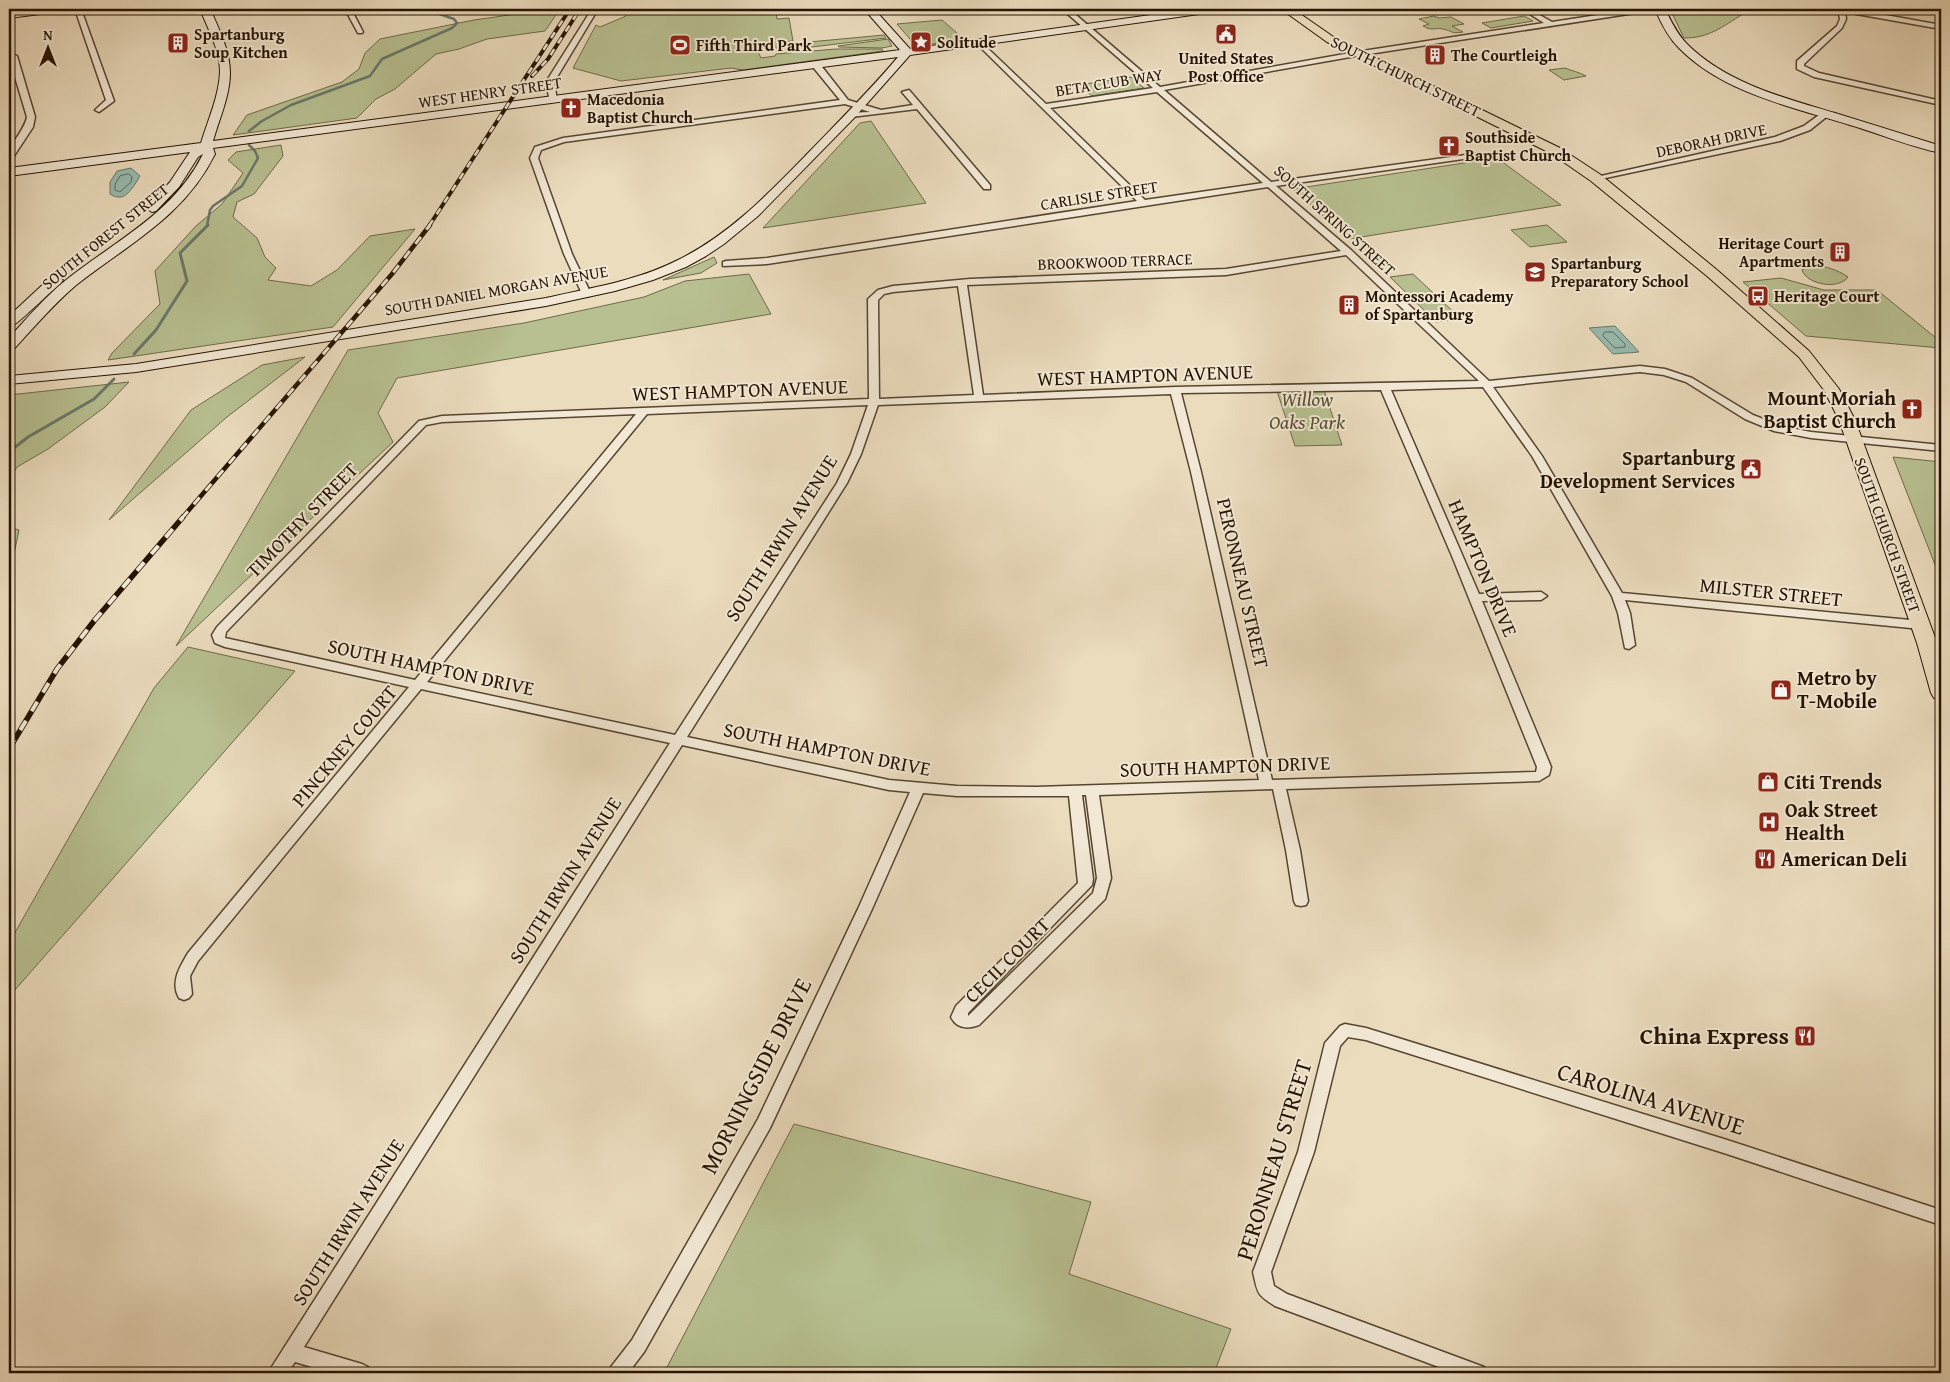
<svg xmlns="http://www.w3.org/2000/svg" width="1950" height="1382" font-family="'Gentium Book Plus',serif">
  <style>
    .green { fill: #b8c091; stroke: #6e6a49 }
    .water { fill: #98bcb0; stroke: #6a786a }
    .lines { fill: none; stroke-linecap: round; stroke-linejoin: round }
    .shore { stroke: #5e6858; stroke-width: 1 }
    .stream-far1 { stroke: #6a786a; stroke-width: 2.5 }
    .stream { stroke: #6a786a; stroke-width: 3 }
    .street-casing { stroke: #564530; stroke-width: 3 }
    .secondary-casing { stroke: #251301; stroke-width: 2 }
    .primary-casing { stroke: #251301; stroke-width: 2 }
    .street { fill: #f2e8d5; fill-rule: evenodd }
    .secondary { fill: #f2e8d5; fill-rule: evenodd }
    .primary { fill: #ebdcbe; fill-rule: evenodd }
    .rail-far2-casing { stroke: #251301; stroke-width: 4 }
    .rail-far1-casing { stroke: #251301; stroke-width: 4.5 }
    .rail-casing { stroke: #251301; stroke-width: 5.5 }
    .rail-far2 { stroke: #f2e8d5; stroke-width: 2.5; stroke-dasharray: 7; stroke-linecap: butt }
    .rail-far1 { stroke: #f2e8d5; stroke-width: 3; stroke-dasharray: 9; stroke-linecap: butt }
    .rail { stroke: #f2e8d5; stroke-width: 4; stroke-dasharray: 11; stroke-linecap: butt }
    .labels { text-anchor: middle; stroke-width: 4; stroke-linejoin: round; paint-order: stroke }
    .far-poi-label { font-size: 16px; font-weight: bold; fill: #251301; stroke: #f2e8d5; text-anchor: start }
    .far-street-label { font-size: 16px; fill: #251301; stroke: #f2e8d5 }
    .street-label { font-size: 20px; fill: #251301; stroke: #f2e8d5 }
    .poi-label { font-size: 20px; font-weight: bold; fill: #251301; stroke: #f2e8d5; text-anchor: start }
    .park-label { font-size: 20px; font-style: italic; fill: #585033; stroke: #f2e8d5 }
    .near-poi-label { font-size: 24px; font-weight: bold; fill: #251301; stroke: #f2e8d5; text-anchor: end }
    .near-street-label { font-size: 24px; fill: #251301; stroke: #f2e8d5 }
  </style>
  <rect width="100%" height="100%" fill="#ebdcbe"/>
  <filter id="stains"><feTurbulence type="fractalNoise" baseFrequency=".004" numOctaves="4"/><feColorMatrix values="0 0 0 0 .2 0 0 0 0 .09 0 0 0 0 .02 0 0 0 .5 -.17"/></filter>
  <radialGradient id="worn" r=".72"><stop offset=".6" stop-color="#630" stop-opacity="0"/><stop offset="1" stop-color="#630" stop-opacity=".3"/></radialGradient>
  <!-- green -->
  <g class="green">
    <polygon points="521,9 560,9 545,31 487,39 459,49 436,54 395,89 376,99 357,118 233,135 247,115 342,82 359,69 365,53 380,39 474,20 516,14"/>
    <polygon points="630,9 766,9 776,12 777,19 789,18 793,41 780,42 777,45 884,35 886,38 812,47 774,48 773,45 755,46 761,58 775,56 776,54 836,49 882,49 883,51 743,70 731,68 621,81 573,68 596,25 600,27 626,16"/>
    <path d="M1670 9H1742L1743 14C1722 27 1709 38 1684 38Z"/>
    <path d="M1434 16 1439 18 1451 17 1464 24 1452 26 1463 32C1450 34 1453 31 1443 29 1434 27 1433 32 1423 26L1429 24 1419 19Z"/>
    <polygon points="1524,16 1533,21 1491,28 1482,23"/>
    <polygon points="942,20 965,40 916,46 897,24"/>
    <polygon points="888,39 892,46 882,48 839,47 838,46"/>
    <path d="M1565 68C1572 71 1579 72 1586 76L1564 80 1549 70Z"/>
    <polygon points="1131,77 1144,88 1092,96 1079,85"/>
    <polygon points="871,121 926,203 763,228 860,123"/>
    <polygon points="281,145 283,156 254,194 237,202 233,217 257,238 265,257 276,268 268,280 311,286 337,270 370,236 415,229 333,327 108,360 112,353 160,304 155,271 196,226 222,204 243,173 228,160 236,152"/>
    <polygon points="1497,158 1561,205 1349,239 1293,189"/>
    <polygon points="1547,225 1567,242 1530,247 1511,230"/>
    <polygon points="714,257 717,263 701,273 663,280"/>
    <path d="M1811 265C1823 265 1838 270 1848 277 1839 290 1807 285 1802 270Z"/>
    <polygon points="749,274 771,314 397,378 378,413 393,442 176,646 348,350 524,323 644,297 685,281"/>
    <polygon points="1413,274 1460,318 1436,322 1390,277"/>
    <polygon points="1781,278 1824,290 1877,290 1941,342 1941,348 1806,336 1743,282"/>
    <polygon points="305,357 227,417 109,520 191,410 262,365"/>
    <polygon points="129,382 105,407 48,449 17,467 9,480 9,395"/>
    <polygon points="1323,387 1342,445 1295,446 1276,388"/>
    <polygon points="1893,457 1941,462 1941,580"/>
    <polygon points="9,527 19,530 9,578"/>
    <polygon points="188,647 295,671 14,991 9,987 9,943 154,688"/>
    <polygon points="794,1124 1091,1202 1069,1274 1231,1329 1214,1373 664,1373"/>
  </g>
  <!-- water -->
  <g class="water">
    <path d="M131 168 140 176C136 183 127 199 118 197 115 197 112 195 110 194V182L117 171Z"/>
    <polygon points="1615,326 1639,352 1613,354 1589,328"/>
  </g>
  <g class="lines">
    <!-- shore -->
    <g class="shore">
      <polygon points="129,174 132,177 131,182 120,192 115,190 115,184 120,176"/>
      <polygon points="1605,332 1613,332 1625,344 1625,347 1615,348 1603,336"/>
    </g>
    <!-- stream-far1 -->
    <g class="stream-far1">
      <polyline points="249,131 262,121 291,105 370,76 382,59 452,28 457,23 454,19 425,9"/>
      <polyline points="207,226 210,210 213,206 242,186 258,158 255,151 249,145"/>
    </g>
    <!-- stream -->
    <g class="stream">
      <polyline points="134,354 156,330 187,281 180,253 208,225"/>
      <polyline points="9,452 28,437 94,399 114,379"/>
    </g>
    <!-- street casing -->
    <g class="street-casing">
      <g id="street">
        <polygon points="75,9 81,9 114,101 99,112 95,110 106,100"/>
        <polygon points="345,9 351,9 363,32 362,33 358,33"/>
        <polygon points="592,9 598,9 554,82 557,100 550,102 546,82"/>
        <polygon points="888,9 903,9 873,15 870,13"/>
        <path d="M1062 9H1069L1160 87 1356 52 1544 23 1522 9H1529L1552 22 1637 9H1651L1648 11 1356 56 1164 90 1271 182 1480 153V157H1477L1276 186 1351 250 1489 381 1640 366 1665 369 1692 378 1753 415 1781 426 1811 432 1941 445V451L1811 438 1774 431 1745 419 1686 382 1664 375 1640 372 1493 387 1542 456 1622 593 1921 621 1927 625 1921 629 1625 600 1630 613 1635 645 1629 649 1625 648 1618 613 1612 596 1532 456 1483 387 1391 390 1479 594 1541 592 1547 596 1541 600 1482 601 1551 767 1549 775 1539 781 1286 789 1300 850 1308 901 1306 905 1301 906 1296 905 1294 901 1286 850 1273 789 1099 795 1111 878 1105 899 979 1025C968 1029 957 1029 951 1017L956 1006 1078 883 1069 796H957L923 793 872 909 770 1128 644 1352 628 1373H608L611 1367 632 1340 758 1119 858 909 910 792 889 790 682 745 304 1347 362 1364 368 1367 371 1373H333L295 1362 287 1373H268L670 743 421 689 198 961 190 976 192 994 189 998 184 1000 179 998C170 982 180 967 188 953L409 687 225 647 215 643 212 635 217 627 419 421 442 416 869 399 868 299 878 290 893 286 970 279 1226 269 1341 251 1268 187 767 264 723 266V262L726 261 767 258 1137 201 975 42 980 41 1046 104 1153 88ZM1157 92 1263 183 1145 200 1050 108ZM1346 255 1479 381 1175 387 983 395 967 285 1226 275ZM958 286 974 395 879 399 878 300 884 294 893 292ZM1381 390 1452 556 1537 767 1536 772 1272 780 1201 472 1181 393ZM1171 394 1191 472 1259 780 1036 787 957 786 889 780 687 737 847 483 861 454 878 405ZM868 405 851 454 837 483 675 735 427 682 647 414ZM636 414 415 680 225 638 226 632 426 425 442 422ZM1082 795H1086L1097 878 1093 893 968 1016V1013L1092 885 1093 879Z"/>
        <polygon points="1838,9 1852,9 1941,25 1941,29 1845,12 1846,19 1842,28 1804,64 1804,66 1819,73 1941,101 1941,105 1814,77 1797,69 1797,61 1837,26 1840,19"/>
        <path d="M9 52 17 56 35 117 33 127 12 159H9C8 144 24 132 27 117L9 57Z"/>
        <polygon points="813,63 819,63 848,100 881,110 913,105 902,92 909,90 990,185 990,189 984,189 917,109 851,117 848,117 848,113 870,112 845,104 564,142 541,150 538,158 572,254 591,294 589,296 583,296 564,254 530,158 535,147 563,138 840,100 813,67"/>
        <polygon points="1823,112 1830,114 1810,130 1780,141 1596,180 1592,178 1775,137 1804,126"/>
        <path d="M1345 1024 1366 1028 1727 1140 1941 1210V1225L1727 1154 1366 1040 1348 1037 1340 1046 1314 1152 1271 1272 1274 1286 1287 1294 1484 1367 1487 1373H1455L1275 1306C1256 1294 1258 1293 1253 1272L1298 1152 1325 1043 1340 1026Z"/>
      </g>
    </g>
    <!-- secondary casing -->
    <g class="secondary-casing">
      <g id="secondary">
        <polygon points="34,9 61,9 56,12 9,18 9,12"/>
        <path d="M200 9H210C219 29 230 51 230 73 230 96 219 119 213 141L900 50 864 9H874L910 49 1193 9H1218L1213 12 910 55 855 117 758 216 724 244 706 256 686 267 653 280 615 291 546 306 136 372 9 384V376L136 364 546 298C590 288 637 281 678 260 731 234 771 191 812 149 841 119 871 89 898 57L213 148 215 154C184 217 128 244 75 286 53 305 34 327 14 349L9 350V338C27 318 45 297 66 280 115 241 174 213 203 154L198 157 179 187 156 211 152 212 146 208 170 182 190 152 9 176V168L201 143C208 120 219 96 220 72 220 50 208 29 200 9Z"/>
        <path d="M1655 9H1665C1671 21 1677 34 1687 44 1726 83 1784 98 1835 113 1871 124 1906 135 1941 146V153C1911 147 1880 134 1850 125 1792 107 1723 93 1679 48 1668 37 1661 23 1655 9Z"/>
        <path d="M56 276 63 280 61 283C52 290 15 327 9 328V316L51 277Z"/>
      </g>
    </g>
    <!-- primary casing -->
    <g class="primary-casing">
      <polygon id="primary" points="1281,9 1293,9 1335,38 1560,148 1601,175 1717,270 1809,351 1839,389 1855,420 1937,643 1941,659 1941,700 1934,698 1931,693 1917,643 1839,420 1824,390 1799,357 1707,276 1591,181 1552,154 1327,42"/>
    </g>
    <!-- street -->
    <use href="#street" class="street"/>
    <!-- secondary -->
    <use href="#secondary" class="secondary"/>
    <!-- primary -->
    <use href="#primary" class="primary"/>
    <!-- rail-far2 casing -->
    <g class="rail-far2-casing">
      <g id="rail-far2">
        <polyline points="532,76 548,59 580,9"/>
        <polyline points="429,226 570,9"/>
      </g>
    </g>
    <!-- rail-far1 casing -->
    <g class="rail-far1-casing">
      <polyline id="rail-far1" points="182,518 392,274 430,225"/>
    </g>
    <!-- rail casing -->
    <g class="rail-casing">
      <polyline id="rail" points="9,749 57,669 94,621 183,517"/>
    </g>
    <!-- rail-far2 -->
    <use href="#rail-far2" class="rail-far2"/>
    <!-- rail-far1 -->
    <use href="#rail-far1" class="rail-far1"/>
    <!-- rail -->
    <use href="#rail" class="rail"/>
  </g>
  <!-- icons -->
  <defs>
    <g id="civic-square" transform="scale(1.125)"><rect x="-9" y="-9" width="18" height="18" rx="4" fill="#8f2418" stroke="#f2e8d5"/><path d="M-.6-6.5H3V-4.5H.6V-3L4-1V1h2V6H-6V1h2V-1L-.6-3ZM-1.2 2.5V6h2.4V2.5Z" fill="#fff"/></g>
    <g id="sight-square" transform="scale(1.125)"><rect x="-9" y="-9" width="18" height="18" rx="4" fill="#8f2418" stroke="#f2e8d5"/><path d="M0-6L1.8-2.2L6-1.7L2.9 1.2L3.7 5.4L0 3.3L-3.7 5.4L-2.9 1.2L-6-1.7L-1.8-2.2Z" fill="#fff"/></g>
    <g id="building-square" transform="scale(1.125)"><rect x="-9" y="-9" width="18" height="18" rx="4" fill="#8f2418" stroke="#f2e8d5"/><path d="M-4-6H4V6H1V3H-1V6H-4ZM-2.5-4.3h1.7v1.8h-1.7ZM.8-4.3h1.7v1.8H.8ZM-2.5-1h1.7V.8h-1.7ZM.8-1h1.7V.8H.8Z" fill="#fff"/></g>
    <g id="stadium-square" transform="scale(1.125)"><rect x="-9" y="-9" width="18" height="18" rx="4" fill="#8f2418" stroke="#f2e8d5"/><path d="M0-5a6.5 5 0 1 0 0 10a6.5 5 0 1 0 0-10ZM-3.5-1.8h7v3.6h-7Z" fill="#fff"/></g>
    <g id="church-square" transform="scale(1.125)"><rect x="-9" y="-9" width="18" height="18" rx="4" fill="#8f2418" stroke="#f2e8d5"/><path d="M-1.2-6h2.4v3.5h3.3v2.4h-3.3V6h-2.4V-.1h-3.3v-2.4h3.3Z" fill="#fff"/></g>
    <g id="school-square" transform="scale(1.125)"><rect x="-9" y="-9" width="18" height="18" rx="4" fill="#8f2418" stroke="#f2e8d5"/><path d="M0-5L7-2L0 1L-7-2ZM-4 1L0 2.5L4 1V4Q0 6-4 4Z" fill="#fff"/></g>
    <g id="bus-square" transform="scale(1.125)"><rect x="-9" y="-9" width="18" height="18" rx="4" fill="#8f2418" stroke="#f2e8d5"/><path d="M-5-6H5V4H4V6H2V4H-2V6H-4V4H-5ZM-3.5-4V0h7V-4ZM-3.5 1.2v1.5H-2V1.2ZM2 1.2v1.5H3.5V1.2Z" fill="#fff"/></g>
    <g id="shop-square" transform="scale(1.125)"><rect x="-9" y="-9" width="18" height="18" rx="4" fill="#8f2418" stroke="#f2e8d5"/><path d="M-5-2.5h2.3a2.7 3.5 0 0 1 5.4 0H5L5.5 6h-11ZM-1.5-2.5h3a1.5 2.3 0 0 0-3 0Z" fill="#fff"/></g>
    <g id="hospital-square" transform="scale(1.125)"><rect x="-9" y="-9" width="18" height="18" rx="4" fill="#8f2418" stroke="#f2e8d5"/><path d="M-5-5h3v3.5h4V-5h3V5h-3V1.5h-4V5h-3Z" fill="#fff"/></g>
    <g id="restaurant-square" transform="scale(1.125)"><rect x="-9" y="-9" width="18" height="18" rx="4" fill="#8f2418" stroke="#f2e8d5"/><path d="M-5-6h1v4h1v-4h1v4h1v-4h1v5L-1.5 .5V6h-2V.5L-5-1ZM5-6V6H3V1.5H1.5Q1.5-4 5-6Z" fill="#fff"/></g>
  </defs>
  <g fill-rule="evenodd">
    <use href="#civic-square" x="1226" y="34"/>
    <use href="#sight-square" x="921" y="42"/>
    <use href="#building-square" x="178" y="43"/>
    <use href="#stadium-square" x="680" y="45"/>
    <use href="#building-square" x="1435" y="55"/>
    <use href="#church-square" x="571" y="108"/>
    <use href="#church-square" x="1449" y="146"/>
    <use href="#building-square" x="1840" y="252"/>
    <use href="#school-square" x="1535" y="272"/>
    <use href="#bus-square" x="1758" y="296"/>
    <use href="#building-square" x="1349" y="305"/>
    <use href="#church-square" x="1912" y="409"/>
    <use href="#civic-square" x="1751" y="469"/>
    <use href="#shop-square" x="1781" y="690"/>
    <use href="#shop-square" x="1768" y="782"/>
    <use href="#hospital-square" x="1769" y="822"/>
    <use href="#restaurant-square" x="1765" y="859"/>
    <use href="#restaurant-square" x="1805" y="1036"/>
  </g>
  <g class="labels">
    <!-- far-poi labels -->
    <g class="far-poi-label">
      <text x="194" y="40">Spartanburg<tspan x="194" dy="18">Soup Kitchen</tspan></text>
      <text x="937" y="48">Solitude</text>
      <text x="696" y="51">Fifth Third Park</text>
      <text x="1451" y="61">The Courtleigh</text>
      <text x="1226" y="64" text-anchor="middle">United States<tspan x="1226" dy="18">Post Office</tspan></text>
      <text x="587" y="105">Macedonia<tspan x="587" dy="18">Baptist Church</tspan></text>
      <text x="1465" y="143">Southside<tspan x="1465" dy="18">Baptist Church</tspan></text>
      <text x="1824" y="249" text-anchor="end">Heritage Court<tspan x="1824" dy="18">Apartments</tspan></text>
      <text x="1551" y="269">Spartanburg<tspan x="1551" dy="18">Preparatory School</tspan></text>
      <text x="1365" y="302">Montessori Academy<tspan x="1365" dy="18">of Spartanburg</tspan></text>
      <text x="1774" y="302">Heritage Court</text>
    </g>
    <!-- far-street labels -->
    <g class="far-street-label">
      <text transform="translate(1406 76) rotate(26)" y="6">SOUTH CHURCH STREET</text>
      <text transform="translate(1109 82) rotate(-9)" y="6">BETA CLUB WAY</text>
      <text transform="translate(490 92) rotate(-8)" y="6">WEST HENRY STREET</text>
      <text transform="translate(1711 140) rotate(-12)" y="6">DEBORAH DRIVE</text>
      <text transform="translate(1099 195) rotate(-9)" y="6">CARLISLE STREET</text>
      <text transform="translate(1335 220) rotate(42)" y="6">SOUTH SPRING STREET</text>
      <text transform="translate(105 236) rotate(-39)" y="6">SOUTH FOREST STREET</text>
      <text transform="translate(1115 261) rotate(-2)" y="6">BROOKWOOD TERRACE</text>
      <text transform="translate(496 290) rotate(-10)" y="6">SOUTH DANIEL MORGAN AVENUE</text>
      <text transform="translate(1888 535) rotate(70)" y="6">SOUTH CHURCH STREET</text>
    </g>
    <!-- street labels -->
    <g class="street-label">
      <text transform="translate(1145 375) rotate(-2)" y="7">WEST HAMPTON AVENUE</text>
      <text transform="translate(740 390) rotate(-2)" y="7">WEST HAMPTON AVENUE</text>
      <text transform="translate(302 520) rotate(-46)" y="7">TIMOTHY STREET</text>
      <text transform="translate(781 538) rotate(-58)" y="7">SOUTH IRWIN AVENUE</text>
      <text transform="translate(1483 568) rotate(67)" y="7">HAMPTON DRIVE</text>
      <text transform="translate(1243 583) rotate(77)" y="7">PERONNEAU STREET</text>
      <text transform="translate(1771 592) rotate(6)" y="7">MILSTER STREET</text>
      <text transform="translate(431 667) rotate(12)" y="7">SOUTH HAMPTON DRIVE</text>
      <text transform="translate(344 746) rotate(-50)" y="7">PINCKNEY COURT</text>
      <text transform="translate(827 749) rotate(11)" y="7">SOUTH HAMPTON DRIVE</text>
      <text transform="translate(1225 766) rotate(-2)" y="7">SOUTH HAMPTON DRIVE</text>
      <text transform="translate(565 880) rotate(-58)" y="7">SOUTH IRWIN AVENUE</text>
      <text transform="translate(1007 960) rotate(-45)" y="7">CECIL COURT</text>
      <text transform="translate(348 1222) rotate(-58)" y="7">SOUTH IRWIN AVENUE</text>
    </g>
    <!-- poi labels -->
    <g class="poi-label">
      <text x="1896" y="405" text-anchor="end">Mount Moriah<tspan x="1896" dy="23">Baptist Church</tspan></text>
      <text x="1735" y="465" text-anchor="end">Spartanburg<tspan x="1735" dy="23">Development Services</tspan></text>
      <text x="1797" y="685">Metro by<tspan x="1797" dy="23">T-Mobile</tspan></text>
      <text x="1784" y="789">Citi Trends</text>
      <text x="1785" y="817">Oak Street<tspan x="1785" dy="23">Health</tspan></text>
      <text x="1781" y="866">American Deli</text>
    </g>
    <!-- park labels -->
    <g class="park-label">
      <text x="1307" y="406">Willow<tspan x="1307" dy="23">Oaks Park</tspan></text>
    </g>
    <!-- near-poi labels -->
    <g class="near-poi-label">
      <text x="1789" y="1044">China Express</text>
    </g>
    <!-- near-street labels -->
    <g class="near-street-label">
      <text transform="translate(756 1076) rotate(-63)" y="8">MORNINGSIDE DRIVE</text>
      <text transform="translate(1651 1099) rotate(17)" y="8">CAROLINA AVENUE</text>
      <text transform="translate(1274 1160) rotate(-73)" y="8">PERONNEAU STREET</text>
    </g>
  </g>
  <!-- margin -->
  <rect width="1950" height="1382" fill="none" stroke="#ebdcbe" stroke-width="30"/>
  <rect x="10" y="10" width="1930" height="1362" fill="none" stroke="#251301" stroke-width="2.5"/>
  <rect x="15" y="15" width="1920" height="1352" fill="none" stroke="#251301"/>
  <!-- north arrow -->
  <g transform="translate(48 48)" stroke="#f2e8d5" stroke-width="4" paint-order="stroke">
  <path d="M0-4L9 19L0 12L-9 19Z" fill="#251301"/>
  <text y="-8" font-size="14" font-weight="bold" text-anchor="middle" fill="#251301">N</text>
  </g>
  <rect width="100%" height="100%" filter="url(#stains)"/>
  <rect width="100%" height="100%" fill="url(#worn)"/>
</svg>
